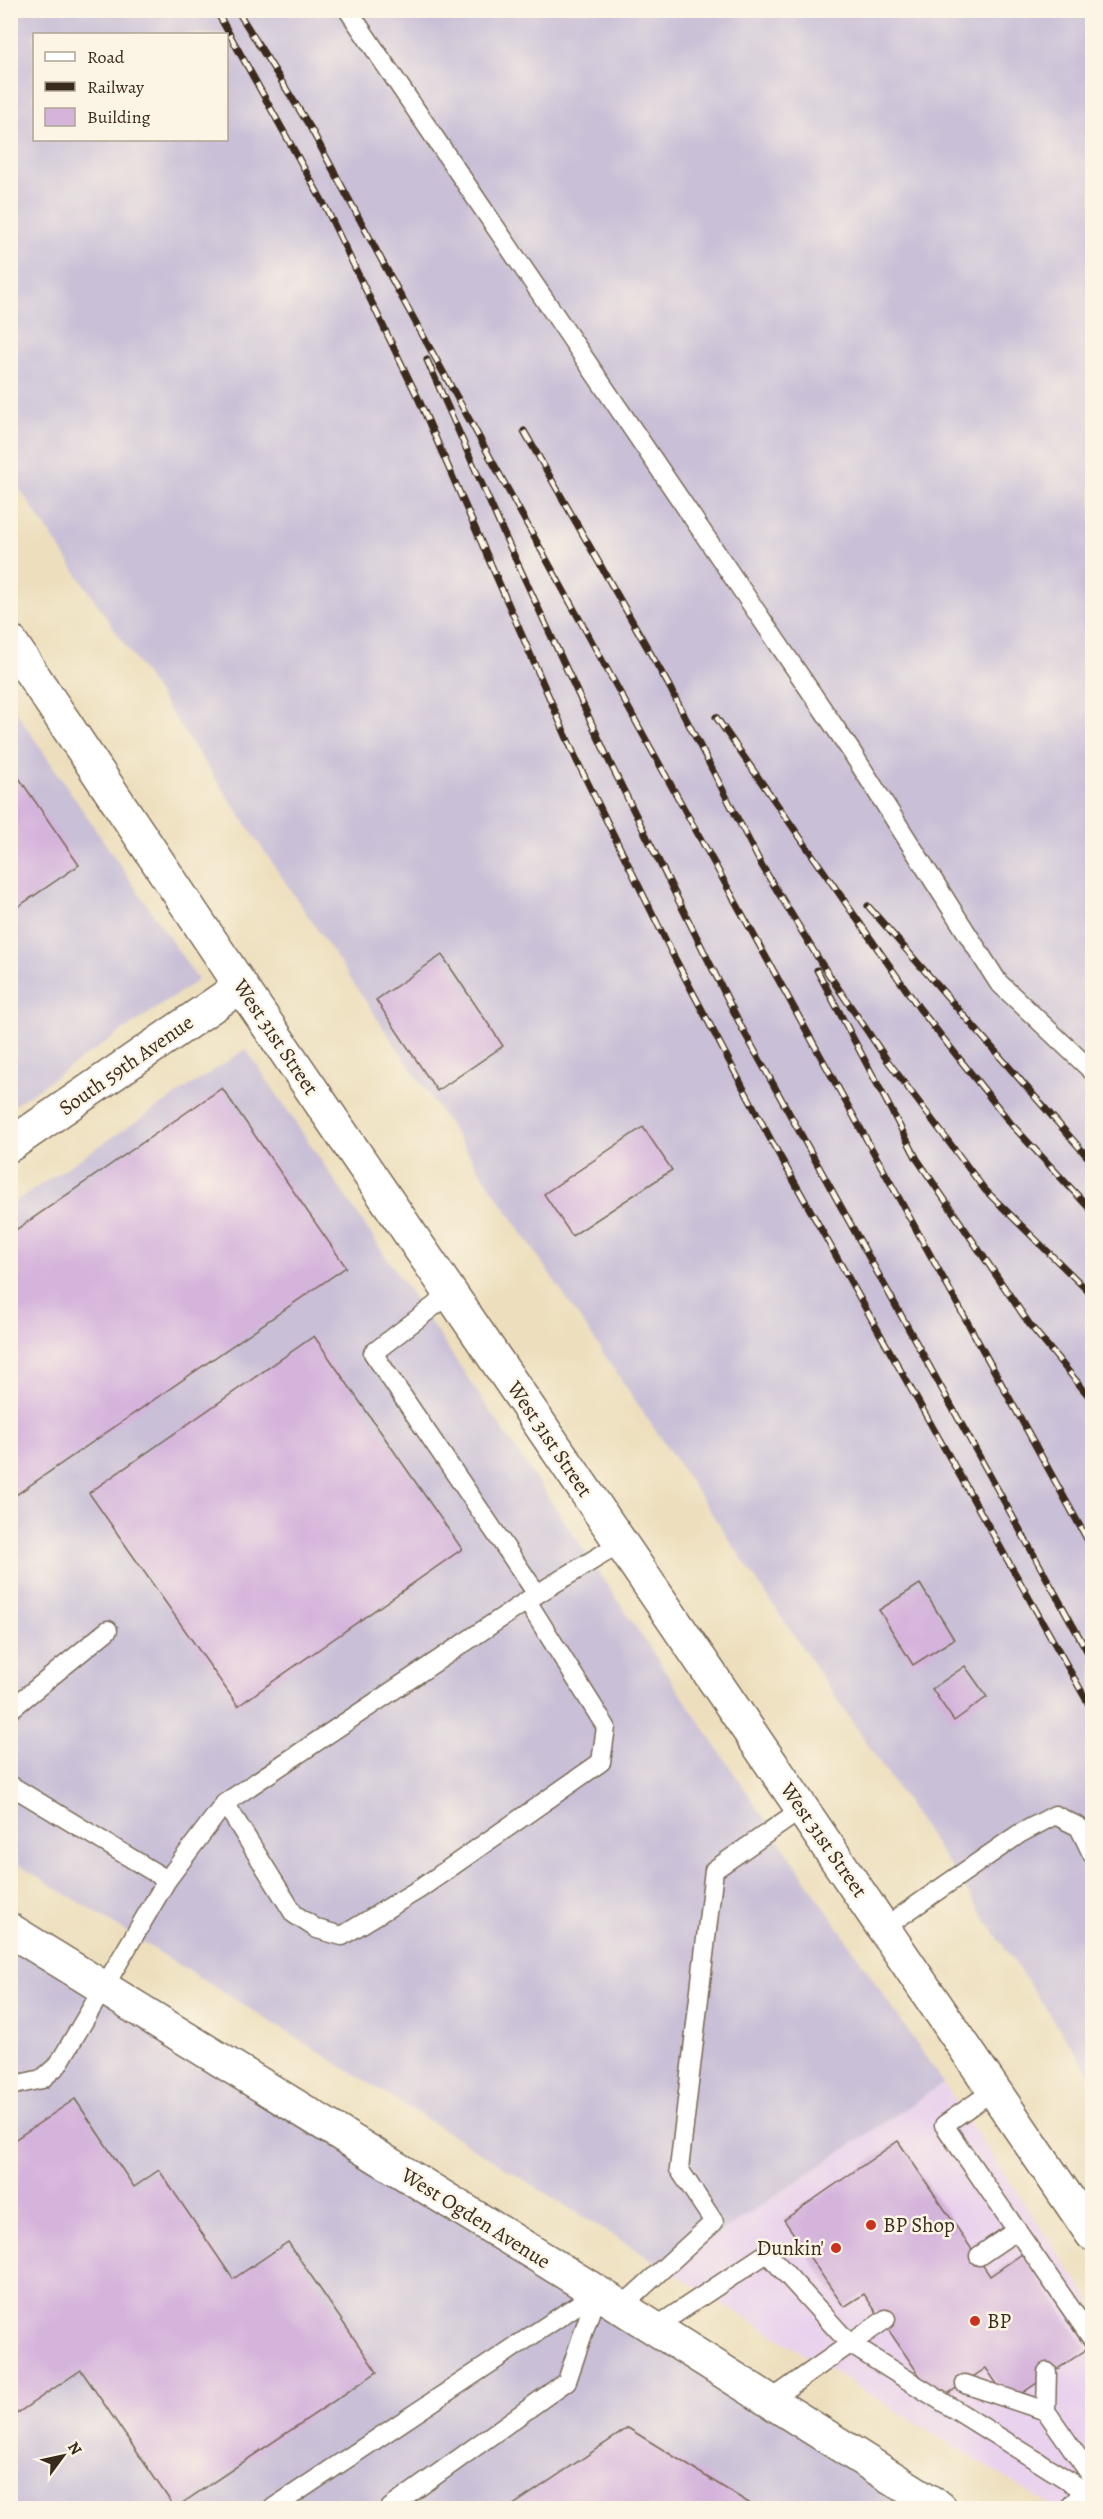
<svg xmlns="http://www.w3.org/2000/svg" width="1103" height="2519" font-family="Alegreya,serif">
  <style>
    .built { fill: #e9d2ed }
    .industrial { fill: #c9bfd7; fill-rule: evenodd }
    .building { fill: #d5b4dc }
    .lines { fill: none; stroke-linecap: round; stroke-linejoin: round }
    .lane-casing { stroke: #796956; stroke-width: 21 }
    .street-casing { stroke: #796956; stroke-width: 36 }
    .secondary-casing { stroke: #796956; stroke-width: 36 }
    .lane { stroke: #fff; stroke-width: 18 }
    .street { stroke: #fff; stroke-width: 33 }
    .secondary { stroke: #fff; stroke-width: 33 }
    .rail-casing { stroke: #3b2a1e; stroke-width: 7 }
    .rail { stroke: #fcf5e5; stroke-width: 4.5; stroke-dasharray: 14; stroke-linecap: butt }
    .poi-dot { fill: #c8321e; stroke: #fcf5e5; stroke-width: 2 }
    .labels { text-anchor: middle; stroke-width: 5; stroke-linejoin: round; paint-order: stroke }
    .street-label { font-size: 21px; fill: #3b2a1e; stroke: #fcf5e5 }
    .poi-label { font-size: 21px; fill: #3b2a1e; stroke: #fcf5e5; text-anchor: start }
  </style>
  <rect width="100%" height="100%" fill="#fcf5e5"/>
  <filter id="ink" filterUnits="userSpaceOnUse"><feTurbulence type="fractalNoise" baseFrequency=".0167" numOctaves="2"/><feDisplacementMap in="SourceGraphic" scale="12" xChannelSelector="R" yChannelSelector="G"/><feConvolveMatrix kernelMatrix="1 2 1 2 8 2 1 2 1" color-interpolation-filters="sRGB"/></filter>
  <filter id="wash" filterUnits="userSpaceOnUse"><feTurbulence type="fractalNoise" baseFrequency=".008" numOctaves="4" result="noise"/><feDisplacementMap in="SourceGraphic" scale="24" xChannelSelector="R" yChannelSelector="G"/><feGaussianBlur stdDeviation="1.35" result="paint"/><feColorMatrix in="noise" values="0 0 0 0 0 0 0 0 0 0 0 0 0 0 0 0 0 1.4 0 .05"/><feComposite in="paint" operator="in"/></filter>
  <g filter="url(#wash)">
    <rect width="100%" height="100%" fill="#eddfbd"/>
    <!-- built -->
    <polygon class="built" points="943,2083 1092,2303 1092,2508 1054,2508 667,2269"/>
    <!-- industrial -->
    <g class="industrial">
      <path d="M10 11H1092V2077L11 476ZM34 34H226V140H34Z"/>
      <polygon points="10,703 198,980 11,1107 10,1107"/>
      <polygon points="246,1049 943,2083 667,2269 11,1860 10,1205"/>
      <polygon points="11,1943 923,2508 11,2508"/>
    </g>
    <g id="blocks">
      <!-- building -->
      <g class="building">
        <polygon points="10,765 79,865 10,912"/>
        <polygon points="442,955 503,1046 437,1091 376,1000"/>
        <polygon points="222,1088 346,1267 10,1499 10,1234"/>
        <polygon points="643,1127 672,1170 572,1236 544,1194"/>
        <polygon points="314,1336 462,1549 238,1706 89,1493"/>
        <polygon points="920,1584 954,1639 913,1665 879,1610"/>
        <polygon points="965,1666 987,1697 954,1721 932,1689"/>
        <polygon points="75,2099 134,2187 159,2170 233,2279 288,2242 377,2372 175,2508 81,2370 10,2418 10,2143"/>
        <polygon points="898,2141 990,2276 1022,2254 1087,2349 1009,2402 986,2368 937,2401 864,2294 844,2307 784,2220"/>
        <polygon points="628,2428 757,2508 509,2508"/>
      </g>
    </g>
  </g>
  <g filter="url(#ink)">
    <use href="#blocks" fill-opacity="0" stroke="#796956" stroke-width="1.5"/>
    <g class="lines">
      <!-- lane casing -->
      <g class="lane-casing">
        <g id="lane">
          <polyline points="348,10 851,751 998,982 1092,1071"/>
          <polyline points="451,1293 373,1353 537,1594 621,1543"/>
          <polyline points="10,1710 108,1630"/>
          <polyline points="10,1785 167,1880 58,2065 42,2079 10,2086"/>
          <polyline points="225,1803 294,1914 317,1929 342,1936 421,1888 601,1762 606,1727 527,1601"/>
          <polyline points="167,1880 225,1803 537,1594"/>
          <polyline points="885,1927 1019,1834 1055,1815 1079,1827 1092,1854"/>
          <polyline points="994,2090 944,2125 1092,2339"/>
          <polyline points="979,2256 1017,2230"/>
          <polyline points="621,2307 714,2222 679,2169 714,1870 802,1809"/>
          <polyline points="886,2319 850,2344 1085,2491"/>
          <polyline points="654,2328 767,2253 850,2344 769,2401"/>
          <polyline points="965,2384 1046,2411 1092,2477"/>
          <polyline points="1046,2411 1047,2372"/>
          <polyline points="273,2508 597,2292"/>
          <polyline points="390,2508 567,2381 597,2292"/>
          <polyline points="1069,2508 1091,2483"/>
        </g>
      </g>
      <!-- street casing -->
      <g class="street-casing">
        <g id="street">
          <polyline points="10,641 241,986 1092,2234"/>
          <polyline points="10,1145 241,986"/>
        </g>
      </g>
      <!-- secondary casing -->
      <g class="secondary-casing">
        <polyline id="secondary" points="10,1930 621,2307 940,2508"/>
      </g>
      <!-- lane -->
      <use href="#lane" class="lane"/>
      <!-- street -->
      <use href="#street" class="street"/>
      <!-- secondary -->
      <use href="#secondary" class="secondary"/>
      <!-- rail casing -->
      <g class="rail-casing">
        <g id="rail">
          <polyline points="216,10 325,206 419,400 577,761 672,953 773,1144 1092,1710"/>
          <polyline points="237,10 310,127 395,285 1092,1548"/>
          <polyline points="427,360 503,532 611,765 742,1028 1092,1660"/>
          <polyline points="524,431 668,684 761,864 821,963 887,1060 985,1190 1092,1295"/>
          <polyline points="716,717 919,1008 1012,1125 1092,1211"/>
          <polyline points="868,906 1092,1162"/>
          <polyline points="817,970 917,1159 1030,1325 1092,1400"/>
        </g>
      </g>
      <!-- rail -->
      <use href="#rail" class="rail"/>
    </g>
  </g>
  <!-- markers -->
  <g class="poi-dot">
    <circle cx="871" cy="2225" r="6"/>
    <circle cx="836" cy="2248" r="6"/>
    <circle cx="975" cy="2321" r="6"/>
  </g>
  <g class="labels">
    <!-- street labels -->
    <g class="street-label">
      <text transform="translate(276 1037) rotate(56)" y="7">West 31st Street</text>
      <text transform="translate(126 1065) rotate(-35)" y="7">South 59th Avenue</text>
      <text transform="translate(550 1439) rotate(56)" y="7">West 31st Street</text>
      <text transform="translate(824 1840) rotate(55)" y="7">West 31st Street</text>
      <text transform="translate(476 2218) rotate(32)" y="7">West Ogden Avenue</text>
    </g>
    <!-- poi labels -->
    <g class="poi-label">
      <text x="883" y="2232">BP Shop</text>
      <text x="824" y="2255" text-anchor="end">Dunkin'</text>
      <text x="987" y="2328">BP</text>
    </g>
  </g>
  <!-- margin -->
  <rect width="1103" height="2519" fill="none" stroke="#fcf5e5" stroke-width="36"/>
  <!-- legend -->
  <rect x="33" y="33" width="195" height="108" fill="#fcf5e5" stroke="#afa495" stroke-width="1.5"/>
  <rect x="45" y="52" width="30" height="9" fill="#ffffff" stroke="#afa495" stroke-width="1.5"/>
  <text x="87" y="63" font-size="18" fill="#3b2a1e">Road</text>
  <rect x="45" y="82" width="30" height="9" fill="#3b2a1e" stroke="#afa495" stroke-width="1.5"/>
  <text x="87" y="93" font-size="18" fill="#3b2a1e">Railway</text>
  <rect x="45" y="108" width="30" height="18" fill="#d5b4dc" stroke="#afa495" stroke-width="1.5"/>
  <text x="87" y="123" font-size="18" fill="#3b2a1e">Building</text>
  <!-- north arrow -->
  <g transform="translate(63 2456) rotate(57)" stroke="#fcf5e5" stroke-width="4.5" paint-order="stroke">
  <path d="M0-4.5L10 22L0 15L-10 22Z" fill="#3b2a1e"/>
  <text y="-9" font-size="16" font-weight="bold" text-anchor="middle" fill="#3b2a1e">N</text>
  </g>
</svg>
